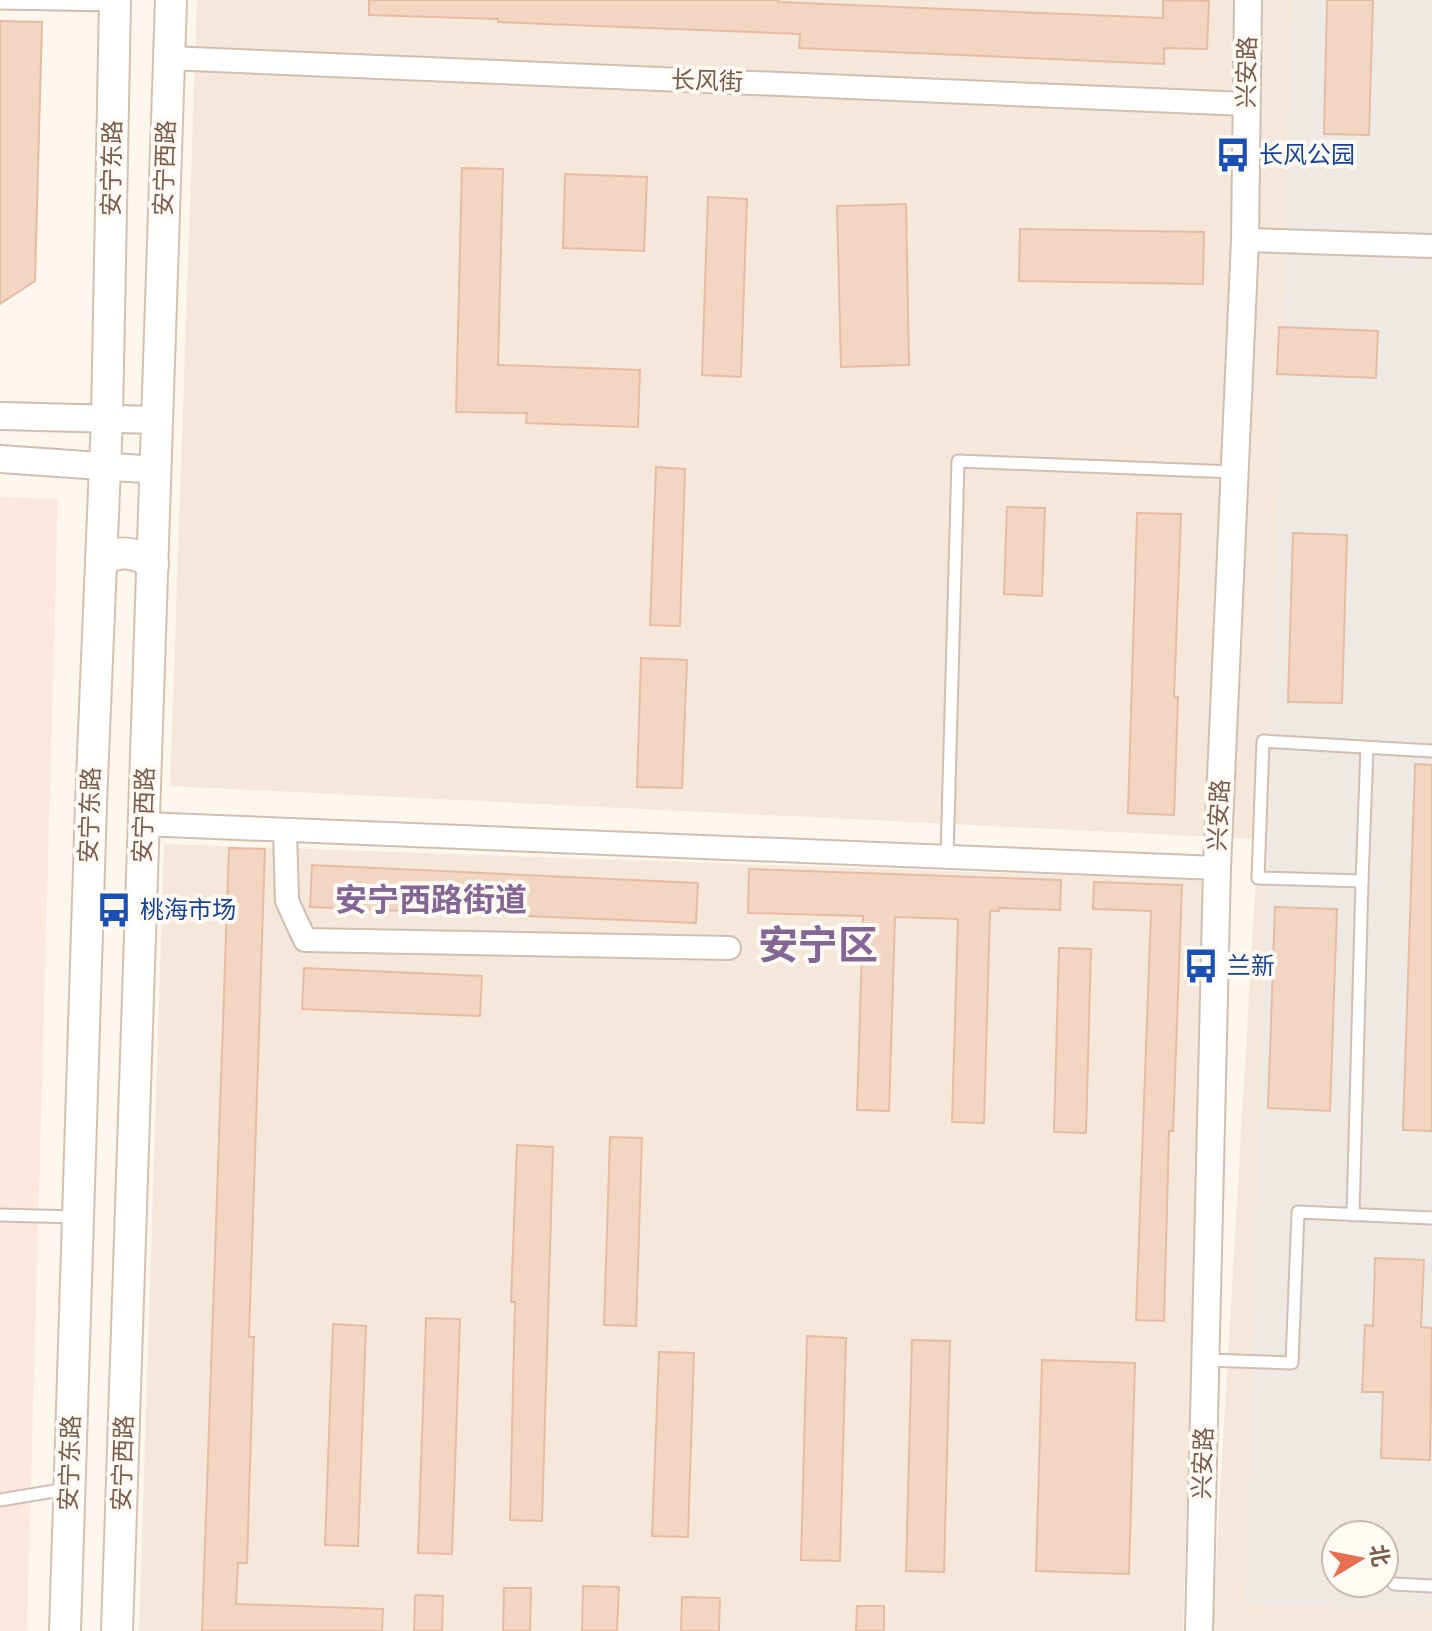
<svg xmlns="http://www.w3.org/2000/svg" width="1432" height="1631" font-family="'DejaVu Sans','Noto Sans SC',sans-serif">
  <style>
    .residential { fill: #f5e8da }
    .commercial { fill: #fde8e0 }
    .industrial { fill: #efe9e4; fill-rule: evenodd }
    .building { fill: #f3d5c3; stroke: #e6bba3; stroke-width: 2 }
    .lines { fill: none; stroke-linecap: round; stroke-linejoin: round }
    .service-casing { stroke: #d1beb0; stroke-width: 15 }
    .minor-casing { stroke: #d1beb0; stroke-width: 26 }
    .tertiary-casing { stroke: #d1beb0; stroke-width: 30 }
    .secondary-casing { stroke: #d6c0b0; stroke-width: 34 }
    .service { stroke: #fff; stroke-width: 11 }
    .minor { stroke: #fff; stroke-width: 22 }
    .tertiary { stroke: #fff; stroke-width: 26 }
    .secondary { stroke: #fff; stroke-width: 30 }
    .labels { text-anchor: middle; stroke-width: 8; stroke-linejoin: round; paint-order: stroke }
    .street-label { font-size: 24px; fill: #7a5c4d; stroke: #fffaf3 }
    .transit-label { font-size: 24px; fill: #164399; stroke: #fffaf3; text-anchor: start }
    .district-label { font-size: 32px; font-weight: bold; fill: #846695; stroke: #fffaf3 }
    .town-label { font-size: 40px; font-weight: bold; fill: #846695; stroke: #fffaf3 }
  </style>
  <rect width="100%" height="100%" fill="#fdf6ec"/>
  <!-- residential -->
  <g class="residential">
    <polygon points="197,0 1293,0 1246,1603 1432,1610 1432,1631 1212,1631 1258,839 170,786"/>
    <polygon points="164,844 1206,880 1183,1631 139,1631"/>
  </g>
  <!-- commercial -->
  <polygon class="commercial" points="0,497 58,499 27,1631 0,1631"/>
  <!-- industrial -->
  <path class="industrial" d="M1293 0H1432V1610L1246 1603ZM1336 1535H1384V1583H1336Z"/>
  <!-- building -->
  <g class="building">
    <polygon points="369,0 778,0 778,2 1163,18 1163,0 1209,1 1207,49 1164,48 1164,64 799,48 800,34 498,22 498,19 369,15"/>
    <polygon points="1327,0 1373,0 1369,135 1324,134"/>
    <polygon points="0,21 42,22 35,281 0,304"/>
    <polygon points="462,168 503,169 498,365 640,370 638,427 526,423 527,413 456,412"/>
    <polygon points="565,174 647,177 644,251 563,248"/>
    <polygon points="708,197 747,199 741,377 702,375"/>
    <polygon points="906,204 909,365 841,367 837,206"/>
    <polygon points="1020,229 1204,232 1203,284 1019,281"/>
    <polygon points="1279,327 1378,331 1376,378 1277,374"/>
    <polygon points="656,467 685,469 680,626 650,625"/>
    <polygon points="1007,507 1045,508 1042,596 1004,594"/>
    <polygon points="1137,513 1181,514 1174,697 1178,697 1174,815 1128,813"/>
    <polygon points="1293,533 1347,535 1342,703 1288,702"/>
    <polygon points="641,658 687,660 682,788 637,787"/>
    <polygon points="1415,764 1432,765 1432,1131 1403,1130"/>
    <polygon points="229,848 265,849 249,1337 254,1337 247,1563 238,1563 236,1604 383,1609 382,1631 202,1631"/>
    <polygon points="312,865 698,883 696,923 310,907"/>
    <polygon points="749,869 1061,880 1060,910 999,908 999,911 990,911 984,1123 952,1122 958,919 895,917 889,1111 857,1110 863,916 748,913"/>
    <polygon points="1094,882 1182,885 1173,1131 1169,1131 1164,1321 1136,1320 1151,911 1093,909"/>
    <polygon points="1275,907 1337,909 1330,1111 1268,1108"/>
    <polygon points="1059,948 1091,949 1086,1133 1054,1132"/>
    <polygon points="304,968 482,976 480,1016 302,1009"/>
    <polygon points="610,1137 642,1138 636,1326 604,1325"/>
    <polygon points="517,1145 553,1147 542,1521 510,1520 515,1302 511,1302"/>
    <polygon points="1375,1258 1424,1260 1421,1327 1432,1328 1430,1460 1381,1458 1383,1392 1362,1392 1365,1325 1373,1326"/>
    <polygon points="426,1318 460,1319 452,1554 418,1553"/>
    <polygon points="333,1324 366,1326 358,1546 325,1545"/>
    <polygon points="807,1336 846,1338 840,1561 801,1560"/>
    <polygon points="912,1340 950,1341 944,1572 906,1571"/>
    <polygon points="659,1352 694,1353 688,1537 652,1536"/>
    <polygon points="1042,1360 1135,1363 1129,1574 1036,1571"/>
    <polygon points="583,1586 619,1587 617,1631 582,1631"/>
    <polygon points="504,1588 531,1588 530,1631 503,1631"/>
    <polygon points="415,1595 443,1596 442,1631 414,1631"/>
    <polygon points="682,1597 720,1598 719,1631 681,1631"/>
    <polygon points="857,1606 884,1606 884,1631 856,1631"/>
  </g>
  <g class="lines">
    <!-- service casing -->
    <g class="service-casing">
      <g id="service">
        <polyline points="0,3 115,5"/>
        <polyline points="1367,748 1362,881 1258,878 1263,741 1432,751"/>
        <polyline points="947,857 958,461 1234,472"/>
        <polyline points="0,1215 77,1217"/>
        <polyline points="1353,1215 1362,881"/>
        <polyline points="1207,1360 1292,1363 1298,1212 1432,1218"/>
        <polyline points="0,1500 66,1489"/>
        <polyline points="1394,1584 1432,1586"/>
      </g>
    </g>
    <!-- minor casing -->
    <g class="minor-casing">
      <g id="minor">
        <polyline points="168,58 1246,104"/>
        <polyline points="1245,240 1432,246"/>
        <polyline points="143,824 1217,868"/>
        <polyline points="285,830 287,901 305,940 729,948"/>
      </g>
    </g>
    <!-- tertiary casing -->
    <g class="tertiary-casing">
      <g id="tertiary">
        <polyline points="0,416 158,420"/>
        <polyline points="0,459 157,470"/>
        <polyline points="1199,1631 1217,868 1245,240 1248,0"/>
      </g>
    </g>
    <!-- secondary casing -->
    <g class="secondary-casing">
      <g id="secondary">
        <path d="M101 561C119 550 136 551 153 565"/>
        <polyline points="65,1631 91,804 107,418 115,0"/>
        <polyline points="117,1631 171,0"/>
      </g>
    </g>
    <!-- service -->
    <use href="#service" class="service"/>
    <!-- minor -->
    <use href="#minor" class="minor"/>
    <!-- tertiary -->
    <use href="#tertiary" class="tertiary"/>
    <!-- secondary -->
    <use href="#secondary" class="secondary"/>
  </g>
  <!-- icons -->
  <defs>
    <g id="bus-bare" transform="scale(2.76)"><path d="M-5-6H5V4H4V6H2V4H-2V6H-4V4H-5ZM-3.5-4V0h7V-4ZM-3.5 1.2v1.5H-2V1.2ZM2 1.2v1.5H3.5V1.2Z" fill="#1a4fb4" stroke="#fffaf3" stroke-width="2.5" paint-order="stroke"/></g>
  </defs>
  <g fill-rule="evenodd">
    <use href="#bus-bare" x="1233" y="155"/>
    <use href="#bus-bare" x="114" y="910"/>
    <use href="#bus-bare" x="1201" y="966"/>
  </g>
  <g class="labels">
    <!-- street labels -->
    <g class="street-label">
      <text transform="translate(1247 72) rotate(-89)" y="8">兴安路</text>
      <text transform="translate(707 81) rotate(2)" y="8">长风街</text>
      <text transform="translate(112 168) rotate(-89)" y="8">安宁东路</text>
      <text transform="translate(165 168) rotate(-88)" y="8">安宁西路</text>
      <text transform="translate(90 815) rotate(-88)" y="8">安宁东路</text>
      <text transform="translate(144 815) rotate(-88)" y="8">安宁西路</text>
      <text transform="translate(1219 815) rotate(-87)" y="8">兴安路</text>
      <text transform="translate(70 1463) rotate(-88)" y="8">安宁东路</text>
      <text transform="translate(123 1463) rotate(-88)" y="8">安宁西路</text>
      <text transform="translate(1203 1463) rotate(-88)" y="8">兴安路</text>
    </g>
    <!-- transit labels -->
    <g class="transit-label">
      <text x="1259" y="163">长风公园</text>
      <text x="140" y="918">桃海市场</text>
      <text x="1227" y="974">兰新</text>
    </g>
    <!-- district labels -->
    <g class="district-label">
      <text x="431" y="911">安宁西路街道</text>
    </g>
    <!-- town labels -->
    <g class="town-label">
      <text x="818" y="959">安宁区</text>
    </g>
  </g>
  <!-- north arrow -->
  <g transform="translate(1360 1559) rotate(80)"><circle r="38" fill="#fffaf3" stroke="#cabbb1" stroke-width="2"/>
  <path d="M0-6L14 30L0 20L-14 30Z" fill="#e76f51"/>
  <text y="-12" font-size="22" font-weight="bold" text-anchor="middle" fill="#7a5c4d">北</text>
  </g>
</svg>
